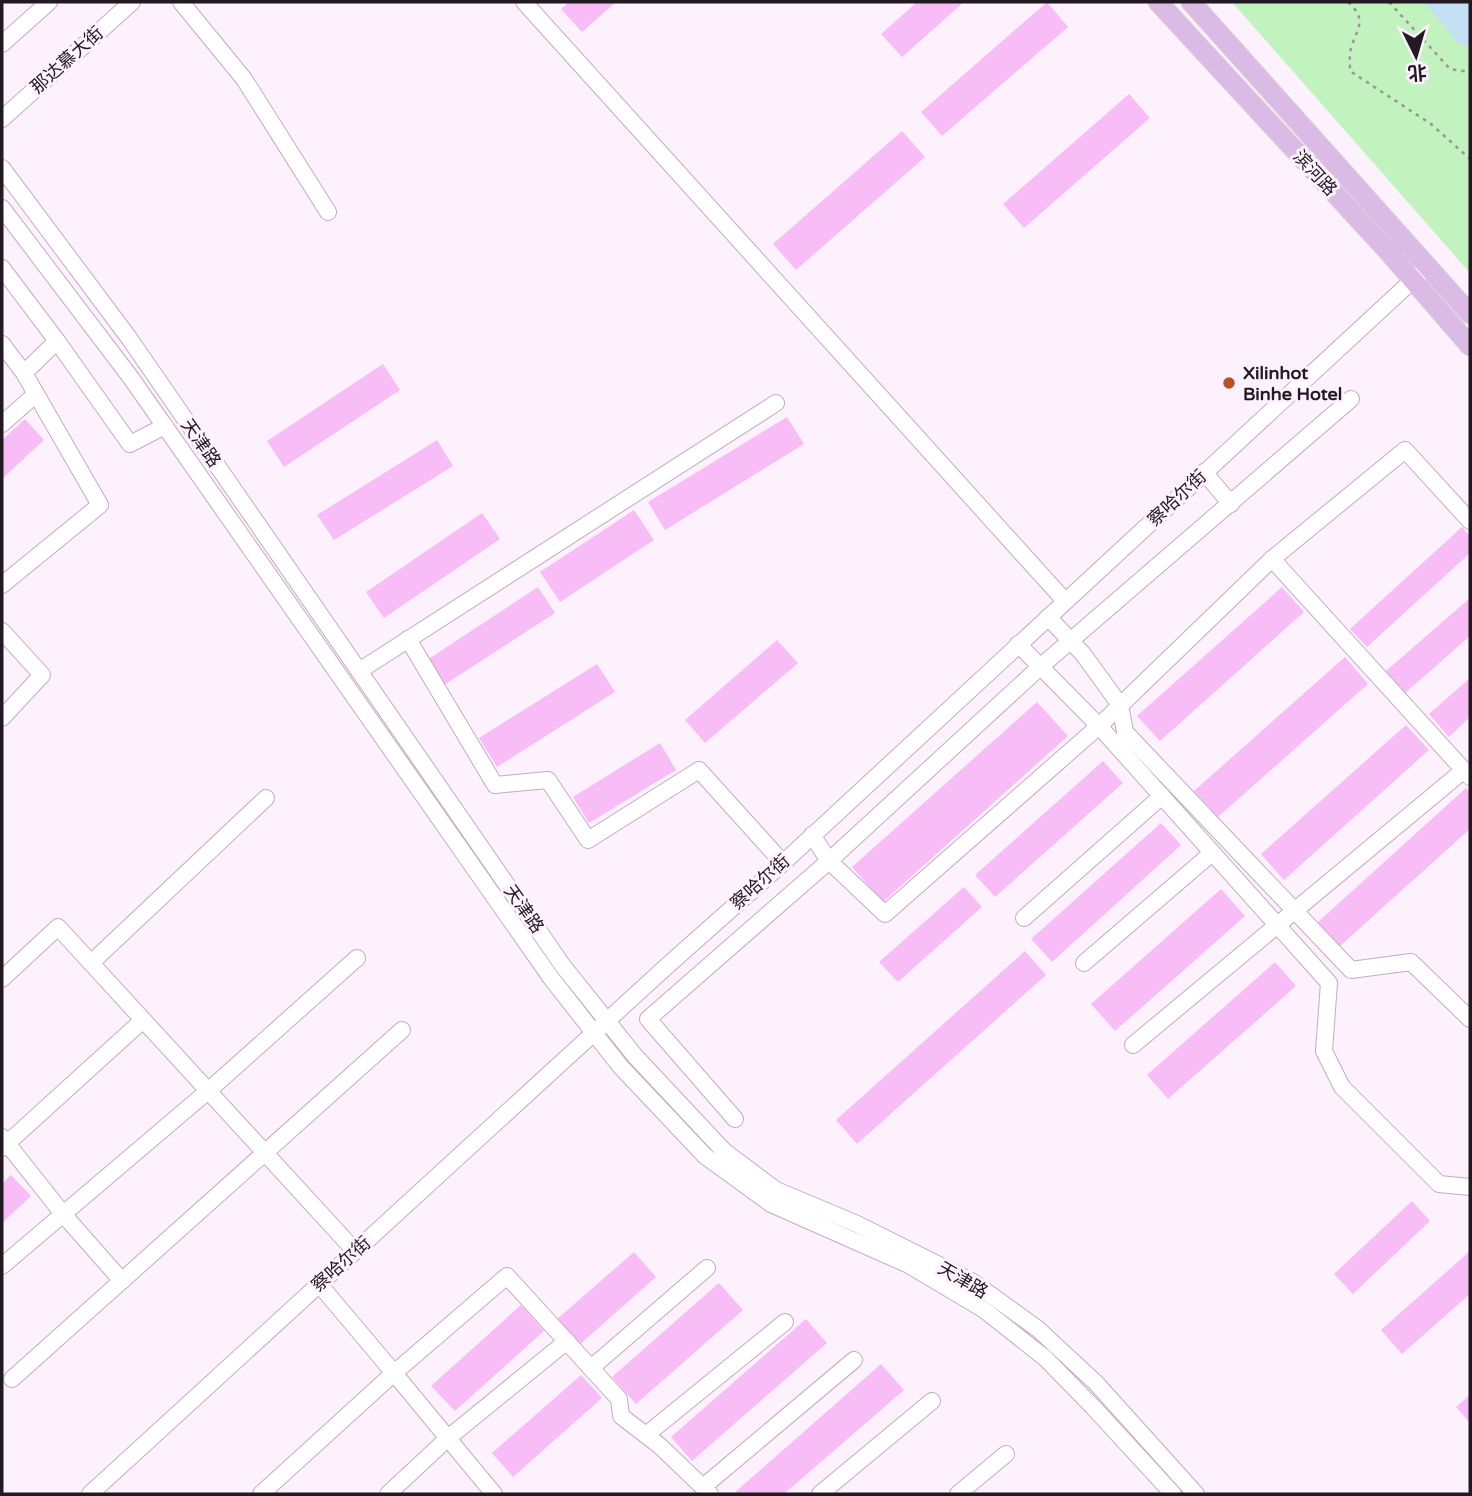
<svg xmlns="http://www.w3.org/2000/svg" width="1472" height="1496" font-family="'Varela Round','Noto Sans SC',sans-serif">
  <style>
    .green { fill: #c2f3bf }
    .water { fill: #c5dff5 }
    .building { fill: #f8bcf6 }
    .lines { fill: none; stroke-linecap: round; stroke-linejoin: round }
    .minor-casing { stroke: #c5aac4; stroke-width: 18 }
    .major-casing { stroke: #d7d6d7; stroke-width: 21 }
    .path { stroke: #9e949e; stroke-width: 2.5; stroke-dasharray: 3.5 5; stroke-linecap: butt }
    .minor { stroke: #fff; stroke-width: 16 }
    .major { stroke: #dcbae6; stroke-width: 19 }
    .poi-dot { fill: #b75127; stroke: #fcf1fc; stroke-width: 2.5 }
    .labels { text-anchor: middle; stroke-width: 6; stroke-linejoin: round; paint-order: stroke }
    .street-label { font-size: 18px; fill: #221922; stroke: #fcf1fc }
    .poi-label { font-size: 18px; font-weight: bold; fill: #221922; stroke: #fcf1fc; text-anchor: start }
  </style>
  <rect width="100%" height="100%" fill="#fcf1fc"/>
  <!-- green -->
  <polygon class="green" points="1232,2 1470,2 1470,273"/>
  <!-- water -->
  <polygon class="water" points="1424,2 1470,2 1470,46 1458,43"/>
  <!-- building -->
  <g class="building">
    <polygon points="569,2 616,2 582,32 561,9"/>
    <polygon points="917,2 964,2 902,57 881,34"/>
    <polygon points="1047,2 1068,27 942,136 921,112"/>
    <polygon points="1129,94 1150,118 1024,228 1003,204"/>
    <polygon points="902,131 925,157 796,270 773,244"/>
    <polygon points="383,364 400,390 284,467 267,441"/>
    <polygon points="787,417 804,444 665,530 648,502"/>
    <polygon points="25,419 44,440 2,479 2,440"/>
    <polygon points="437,440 453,466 334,540 317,515"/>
    <polygon points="634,510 654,540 560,602 540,572"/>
    <polygon points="482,513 500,539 384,618 366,592"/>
    <polygon points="1462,527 1470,536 1470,553 1367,647 1350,629"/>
    <polygon points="538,587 555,613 444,685 427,660"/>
    <polygon points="1282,587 1304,612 1160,741 1137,716"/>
    <polygon points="1470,598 1470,636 1405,693 1386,671"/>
    <polygon points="777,640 798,663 705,743 685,720"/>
    <polygon points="1345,657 1368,684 1218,817 1194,791"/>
    <polygon points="597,664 615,692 497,767 479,738"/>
    <polygon points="1470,678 1470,717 1449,737 1429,714"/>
    <polygon points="1037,702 1068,736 883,902 852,867"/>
    <polygon points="1406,725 1429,750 1284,880 1261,854"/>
    <polygon points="660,743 676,770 589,823 573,797"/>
    <polygon points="1103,761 1123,783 995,897 975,875"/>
    <polygon points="1466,788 1470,793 1470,829 1340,946 1318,922"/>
    <polygon points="1161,823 1181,845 1052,962 1031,939"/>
    <polygon points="964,887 982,907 898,982 879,962"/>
    <polygon points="1221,889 1245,916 1115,1031 1091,1004"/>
    <polygon points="1025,951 1046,975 857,1144 836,1120"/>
    <polygon points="1275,962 1296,986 1168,1099 1147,1075"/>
    <polygon points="11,1175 31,1196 2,1223 2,1184"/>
    <polygon points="1412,1201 1430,1221 1353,1294 1334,1274"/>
    <polygon points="1470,1251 1470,1294 1402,1354 1381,1330"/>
    <polygon points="634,1252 656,1277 578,1346 556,1320"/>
    <polygon points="719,1283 743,1310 636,1404 612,1377"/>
    <polygon points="521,1305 544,1331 455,1411 431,1386"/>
    <polygon points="806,1319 827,1343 692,1461 671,1437"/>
    <polygon points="881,1364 904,1390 784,1494 733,1494"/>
    <polygon points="581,1375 602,1398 513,1477 492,1453"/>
    <polygon points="1470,1395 1470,1423 1456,1407"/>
  </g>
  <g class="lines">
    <!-- minor casing -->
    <g class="minor-casing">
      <g id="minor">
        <polyline points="181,2 244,79 328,212"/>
        <polyline points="524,2 1065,601"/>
        <polyline points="2,44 49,2"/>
        <polyline points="2,119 132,2"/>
        <polyline points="2,168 129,338 563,966 635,1056 724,1151 776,1190 857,1224 973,1282 1038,1329 1096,1383 1196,1494"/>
        <polyline points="2,208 131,378 551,978 620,1066 705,1156 771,1204 909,1265 983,1309 1045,1358 1093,1407 1173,1494"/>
        <polyline points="2,268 57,341"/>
        <polyline points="2,344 24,373 57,341 130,444 165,426"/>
        <polyline points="2,424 36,394"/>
        <polyline points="1204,472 1231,504"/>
        <polyline points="1272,559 1470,777"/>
        <polyline points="2,585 100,505 24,373"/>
        <polyline points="1048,617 1083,654 1120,705 1125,732 1351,970 1411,962 1470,1019"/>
        <polyline points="2,631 42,675 2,718"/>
        <polyline points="408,639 495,785 548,780 588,840 699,770 783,863"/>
        <polyline points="1018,644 1099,726 1329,983 1324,1051 1342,1087 1439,1184 1470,1187"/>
        <polyline points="359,671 776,403"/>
        <polyline points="812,835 829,861 885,914 1099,726 1272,559 1405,450 1470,521"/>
        <polyline points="1024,918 1162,796"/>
        <polyline points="91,963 266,798"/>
        <polyline points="1084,963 1212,853"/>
        <polyline points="2,979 58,927 355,1251"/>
        <polyline points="1133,1045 1464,770"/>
        <polyline points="735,1119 648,1019 829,861 1040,667 1351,399"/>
        <polyline points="2,1137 63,1214 122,1281"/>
        <polyline points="2,1148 143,1020"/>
        <polyline points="2,1266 208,1091 357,958"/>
        <polyline points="591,1368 707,1268"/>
        <polyline points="12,1379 402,1030"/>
        <polyline points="646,1435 785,1322"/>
        <polyline points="703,1487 854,1360"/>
        <polyline points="90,1494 667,966 783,863 1427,267"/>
        <polyline points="261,1494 394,1373 319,1284"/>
        <polyline points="388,1494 448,1438 567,1341"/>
        <polyline points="494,1494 394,1373 507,1276 619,1399 621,1416 660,1446 710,1494"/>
        <polyline points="820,1494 932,1401"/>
        <polyline points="958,1494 1006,1454"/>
      </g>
    </g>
    <!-- major casing -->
    <g class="major-casing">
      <g id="major">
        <polyline points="1158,2 1386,249 1470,346"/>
        <polyline points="1191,2 1470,314"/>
      </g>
    </g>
    <!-- path -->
    <g class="path">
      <path d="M1348 2C1368 20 1357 28 1351 48 1349 55 1350 63 1350 71L1431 124 1470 159"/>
      <polyline points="1389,2 1450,69 1470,72"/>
    </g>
    <!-- minor -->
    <use href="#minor" class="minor"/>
    <!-- major -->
    <use href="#major" class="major"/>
  </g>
  <!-- markers -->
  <circle class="poi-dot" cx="1229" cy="383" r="7"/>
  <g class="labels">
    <!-- street labels -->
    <g class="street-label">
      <text transform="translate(67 60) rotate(-42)" y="6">那达慕大街</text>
      <text transform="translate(1315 173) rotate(47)" y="6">滨河路</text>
      <text transform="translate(201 443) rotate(55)" y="6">天津路</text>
      <text transform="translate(1177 498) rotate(-43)" y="6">察哈尔街</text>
      <text transform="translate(760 882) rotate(-42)" y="6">察哈尔街</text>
      <text transform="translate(524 909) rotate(55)" y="6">天津路</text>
      <text transform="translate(341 1264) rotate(-42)" y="6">察哈尔街</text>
      <text transform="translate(963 1280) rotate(30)" y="6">天津路</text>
    </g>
    <!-- poi labels -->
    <g class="poi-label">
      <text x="1243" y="379">Xilinhot<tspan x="1243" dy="21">Binhe Hotel</tspan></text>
    </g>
  </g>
  <!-- border -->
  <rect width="1472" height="1496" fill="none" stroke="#221922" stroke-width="7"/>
  <!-- north arrow -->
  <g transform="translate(1416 56) rotate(175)" stroke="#fcf1fc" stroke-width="5" paint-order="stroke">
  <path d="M0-5L12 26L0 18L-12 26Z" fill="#221922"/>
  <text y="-10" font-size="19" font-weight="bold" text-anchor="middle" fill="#221922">北</text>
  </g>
</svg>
